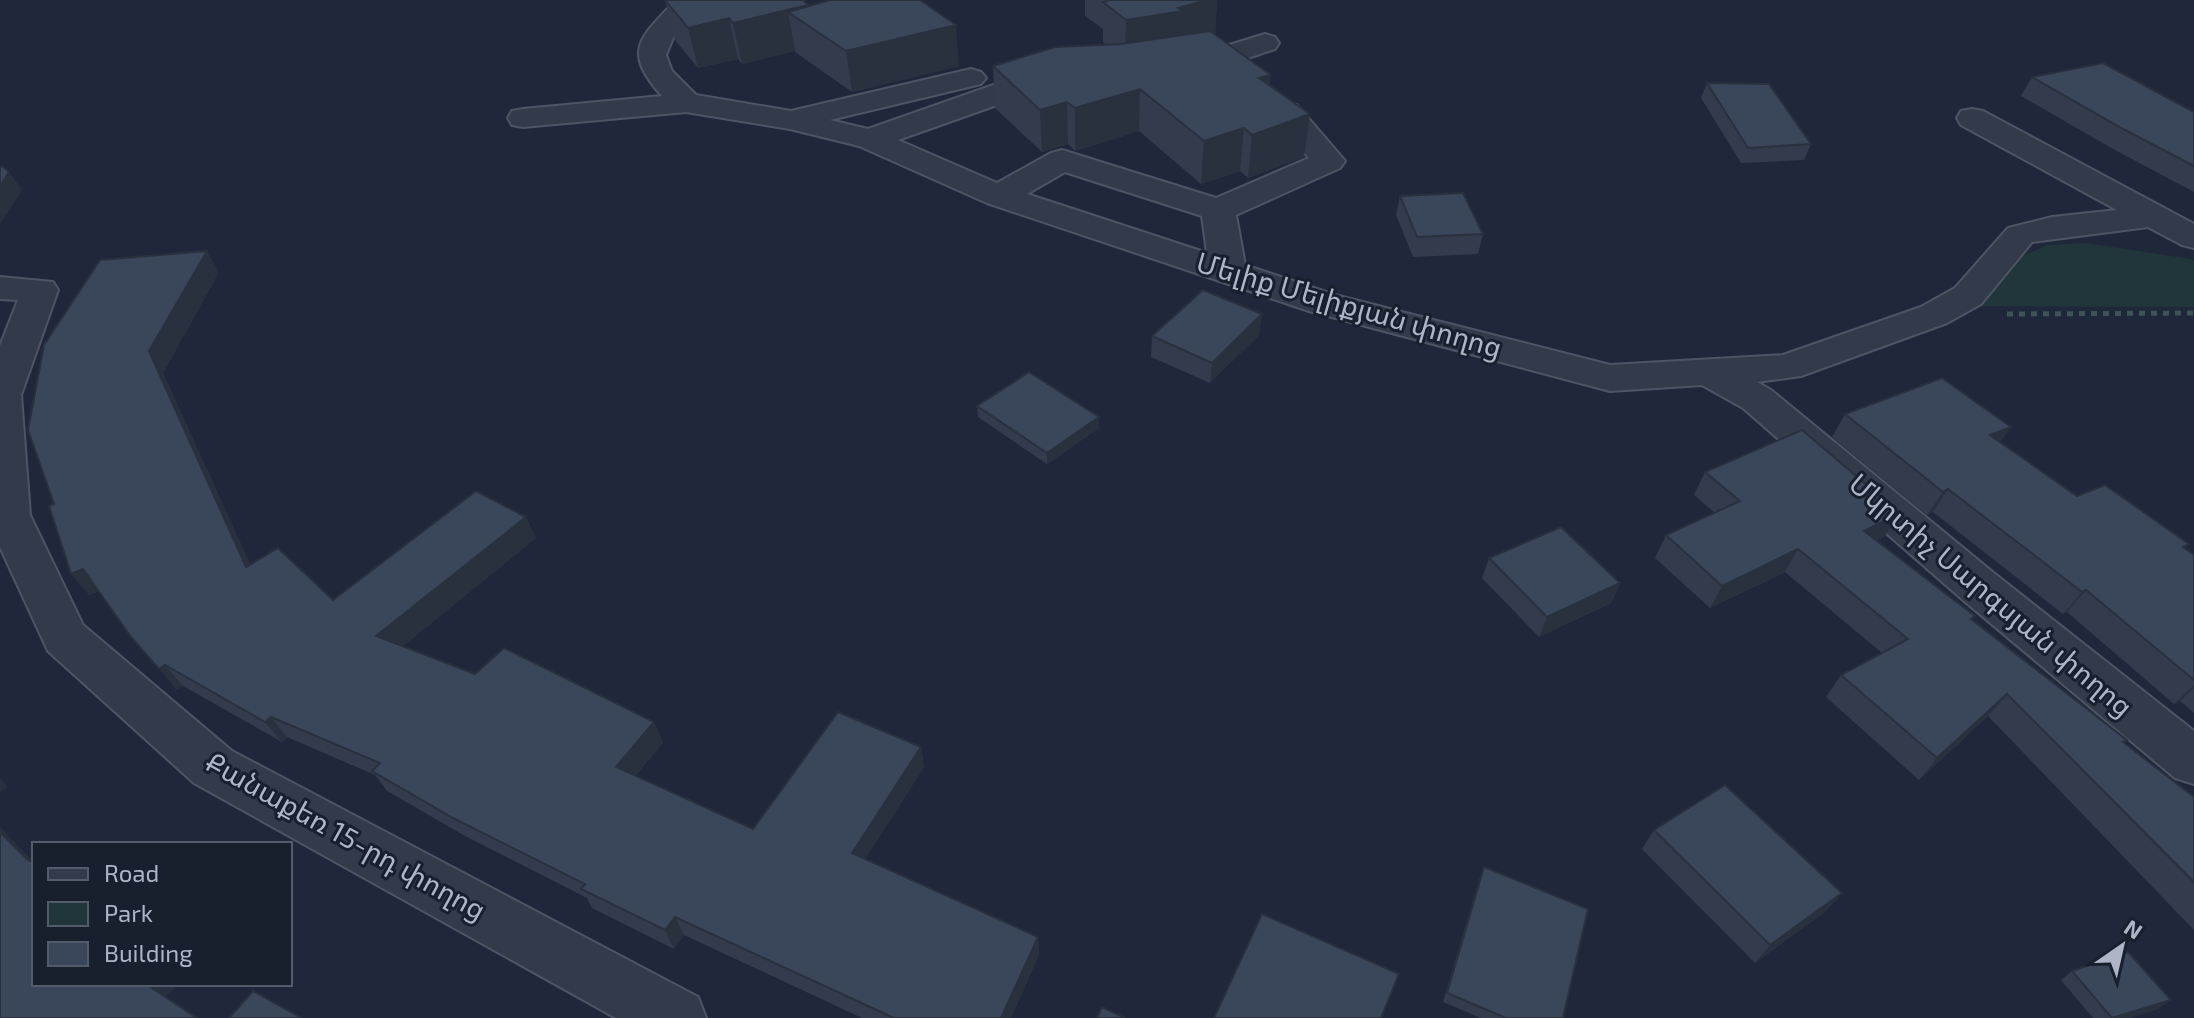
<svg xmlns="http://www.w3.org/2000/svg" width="2194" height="1018" font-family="'Exo 2','Noto Sans Armenian',sans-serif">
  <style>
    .green { fill: #21363b }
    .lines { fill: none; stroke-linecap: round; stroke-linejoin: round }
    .minor-casing { stroke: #4d5565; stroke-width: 4 }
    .path { stroke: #3e5358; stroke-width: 5; stroke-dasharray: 6 6; stroke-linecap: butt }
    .minor { fill: #323b4a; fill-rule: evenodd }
    .wall { fill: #323c4d }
    .shaded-wall { fill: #29313f }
    .building { fill: #3a465a; stroke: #29313f; stroke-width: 2 }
    .labels { text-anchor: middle; stroke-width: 6; stroke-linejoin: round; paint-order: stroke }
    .street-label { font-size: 28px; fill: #adb5c7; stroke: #18202e }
  </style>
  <rect width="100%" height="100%" fill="#1f283a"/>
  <!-- green -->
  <polygon class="green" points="2086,243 2191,259 2194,261 2194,307 1981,306 2023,256 2047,245"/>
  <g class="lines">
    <!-- minor casing -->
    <g class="minor-casing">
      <g id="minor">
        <path d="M690 0 699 7 673 38 666 55 672 71 696 95 791 111 971 69 981 72 986 78 981 84 830 120 868 129 1033 71 1052 67 1062 70 1067 76 1062 82 898 140 997 183 1051 153 1062 150 1216 198 1309 158 1271 112 1275 105 1286 103 1297 105 1345 161 1340 168 1236 215 1245 265 1335 295 1610 365 1783 355 1921 307 1955 288 2008 228 2052 217 2117 210 1961 125 1957 118 1961 111 1972 109 1983 111 2194 224V248L2182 245 2148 227 2032 242 1981 304 1947 323 1801 376 1757 382 1771 390 1995 574 2194 731V784L2175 778 1963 600 1743 408 1702 385 1610 391 1309 311 987 203 859 146 790 129 686 112 523 127 512 125 508 118 512 111 523 109 662 96C622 51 639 39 675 1ZM1065 172 1202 216 1207 253 1027 194Z"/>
        <path d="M1265 34 1275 37 1279 43 1275 49C1243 59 1203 77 1170 69L1165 63 1170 57 1213 50Z"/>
        <polygon points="0,277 53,282 58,290 21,395 30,515 83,625 232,751 698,997 706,1018 616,1018 194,783 48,651 0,547 0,346 18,300 0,299"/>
      </g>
    </g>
    <!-- path -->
    <polyline class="path" points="2007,314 2194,313"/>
    <!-- minor -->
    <use href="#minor" class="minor"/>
  </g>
  <!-- wall -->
  <g class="wall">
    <polygon points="665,0 808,6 959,66 852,92 795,52 795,51 742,64 738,59 698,68 675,40"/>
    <polygon points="1085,0 1217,0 1215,34 1270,86 1304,157 1248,178 1240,171 1201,184 1139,131 1075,151 1068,144 1042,152 995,108 993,66 1106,45 1103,42 1103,29 1085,16"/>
    <polygon points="2032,77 2194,112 2194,192 2113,149 2021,96"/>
    <polygon points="1707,83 1811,144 1804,160 1741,163 1701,98"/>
    <polygon points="1400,196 1483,234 1478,254 1413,257 1396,215"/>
    <polygon points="219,272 163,373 250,564 333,600 526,517 536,538 403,646 475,674 654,722 663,743 635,776 753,829 921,747 924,767 865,859 1038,937 1039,955 1011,1018 862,1018 684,935 674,949 592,908 587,898 467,837 387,791 375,775 287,737 282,742 183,686 177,690 98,591 89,595 54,504"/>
    <polygon points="1262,314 1259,335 1210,383 1151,357 1152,336"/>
    <polygon points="977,406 1099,428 1047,464 978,417"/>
    <polygon points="1845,414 2011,427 2000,442 2077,496 2189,544 2185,548 2194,555 2194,713 2180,701 2174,704 2067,612 2063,614 1933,512 1927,515 1832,437"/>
    <polygon points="1705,472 1885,536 1877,540 1972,620 2127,740 2124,743 2194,797 2194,930 1988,716 1919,780 1826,697 1841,675 1882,653 1785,572 1710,608 1655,558 1666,535 1715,513 1694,495"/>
    <polygon points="1489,558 1620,583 1611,603 1539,637 1482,578"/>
    <polygon points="1654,830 1842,893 1826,911 1755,963 1642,849"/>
    <polygon points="1484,867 1563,1018 1481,1018 1443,1002 1480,877"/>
    <polygon points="2072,971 2158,1009 2130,1018 2093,1018 2061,980"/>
  </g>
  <!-- shaded-wall -->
  <g class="shaded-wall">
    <polygon points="1207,0 1217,0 1215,37 1125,60 1126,20"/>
    <polygon points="808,5 788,12 795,51 742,64 733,23"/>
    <polygon points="729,18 738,59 698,68 688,28"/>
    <polygon points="956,25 959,66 852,92 846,51"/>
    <polygon points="1271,75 1266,116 1259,78"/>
    <polygon points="1140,89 1139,131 1075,151 1075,108"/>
    <polygon points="1067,102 1068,144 1042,152 1040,110"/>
    <polygon points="1310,114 1304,157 1248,178 1252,135"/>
    <polygon points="1244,128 1240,171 1201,184 1204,141"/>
    <polygon points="9,172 22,190 0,224 0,186"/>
    <polygon points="207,251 219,272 163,373 261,588 246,567 149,351"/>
    <polygon points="1262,314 1259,335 1210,383 1212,363"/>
    <polygon points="1099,417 1099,428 1047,464 1047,453"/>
    <polygon points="2011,427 1995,449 1990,435"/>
    <polygon points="1948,489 1933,512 1927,515 1943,492"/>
    <polygon points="1900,513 1885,536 1850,553 1864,531"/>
    <polygon points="526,517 536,538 390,657 376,636"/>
    <polygon points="1798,549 1785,572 1710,608 1722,586"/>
    <polygon points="83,569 101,590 89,595 71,574"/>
    <polygon points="1620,583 1611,603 1539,637 1547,617"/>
    <polygon points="2086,590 2067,612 2063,614 2082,592"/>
    <polygon points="165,665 183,686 177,690 159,669"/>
    <polygon points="2194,685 2194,688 2180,701 2174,704"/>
    <polygon points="2007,694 1988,716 1919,780 1937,758"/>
    <polygon points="271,717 287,737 282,742 265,722"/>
    <polygon points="654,722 663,743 625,787 616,767"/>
    <polygon points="921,747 924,767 857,872 852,853"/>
    <polygon points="0,778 8,787 0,792"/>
    <polygon points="0,827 34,862 34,865 0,832"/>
    <polygon points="1842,893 1826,911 1755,963 1770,945"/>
    <polygon points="675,917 684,935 674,949 665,930"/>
    <polygon points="1038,937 1039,955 1011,1018 1001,1018"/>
    <polygon points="145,984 179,984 164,999"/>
    <polygon points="2171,1000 2158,1009 2130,1018 2116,1018"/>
  </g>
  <!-- building -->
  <g class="building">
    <polygon points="665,0 803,0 808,5 733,23 729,18 688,28"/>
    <polygon points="830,0 920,0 956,25 846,51 788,12"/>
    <polygon points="1109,0 1207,0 1178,8 1183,11 1126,20 1103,2"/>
    <polygon points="1210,31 1271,75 1259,78 1310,114 1252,135 1244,128 1204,141 1140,89 1075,108 1067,102 1040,110 993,66 1055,47 1121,44"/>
    <polygon points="2103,63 2194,112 2194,166 2125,130 2032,77"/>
    <polygon points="1707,83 1769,84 1811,144 1748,148"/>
    <polygon points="2,166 9,172 0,186 0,167"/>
    <polygon points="1463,193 1483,234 1417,237 1400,196"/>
    <polygon points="207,251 149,351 246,567 278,548 333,600 476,491 526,517 376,636 475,674 504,648 654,722 616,767 753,829 838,712 921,747 852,853 1038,937 1001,1018 894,1018 675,917 665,930 581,889 585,884 453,818 372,771 380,763 271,717 265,722 165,665 159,669 131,637 83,569 71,574 49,506 54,504 28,430 44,345 100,260"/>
    <polygon points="1203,290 1262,314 1212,363 1152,336"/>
    <polygon points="1029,372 1099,417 1047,453 977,406"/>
    <polygon points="1942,378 2011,427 1990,435 2077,496 2105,485 2189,544 2183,547 2194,555 2194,680 2086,590 2082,592 1948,489 1943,492 1845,414"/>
    <polygon points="1802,430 1900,513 1864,531 1975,616 1971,619 2127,740 2123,742 2194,797 2194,882 2007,694 1937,758 1841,675 1908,639 1798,549 1722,586 1666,535 1740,501 1705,472"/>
    <polygon points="1561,527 1620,583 1547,617 1489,558"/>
    <polygon points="1725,785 1842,893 1770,945 1654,830"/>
    <polygon points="0,832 28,860 34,863 34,984 146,984 197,1018 0,1018"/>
    <polygon points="1484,867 1588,909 1563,1018 1506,1018 1447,993"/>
    <polygon points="1262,914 1399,974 1381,1018 1214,1018"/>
    <polygon points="2128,952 2171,1000 2112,1018 2072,971"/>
    <polygon points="253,991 302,1018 229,1018"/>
    <polygon points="1102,1007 1125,1018 1097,1018"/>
  </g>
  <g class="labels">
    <!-- street labels -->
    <g class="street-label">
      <text transform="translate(1349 305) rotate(16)" y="10">Մելիք Մելիքյան փողոց</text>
      <text transform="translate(1991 595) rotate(40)" y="10">Մկրտիչ Սարգսյան փողոց</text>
      <text transform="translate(346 836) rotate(29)" y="10">Քանաքեռ 15-րդ փողոց</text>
    </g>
  </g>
  <!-- legend -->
  <rect x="32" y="842" width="260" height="144" fill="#18202e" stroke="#545c6b" stroke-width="2"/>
  <rect x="48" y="868" width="40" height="12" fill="#323b4a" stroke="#545c6b" stroke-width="2"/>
  <text x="104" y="882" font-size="24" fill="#adb5c7">Road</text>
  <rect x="48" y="902" width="40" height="24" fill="#21363b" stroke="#545c6b" stroke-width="2"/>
  <text x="104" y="922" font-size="24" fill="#adb5c7">Park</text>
  <rect x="48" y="942" width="40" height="24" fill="#3a465a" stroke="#545c6b" stroke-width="2"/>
  <text x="104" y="962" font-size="24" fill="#adb5c7">Building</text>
  <!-- north arrow -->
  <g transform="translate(2122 946) rotate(34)" stroke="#18202e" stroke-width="6" paint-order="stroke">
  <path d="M0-6L14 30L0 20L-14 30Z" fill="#adb5c7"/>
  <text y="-12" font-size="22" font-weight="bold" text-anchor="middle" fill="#adb5c7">N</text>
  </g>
</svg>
